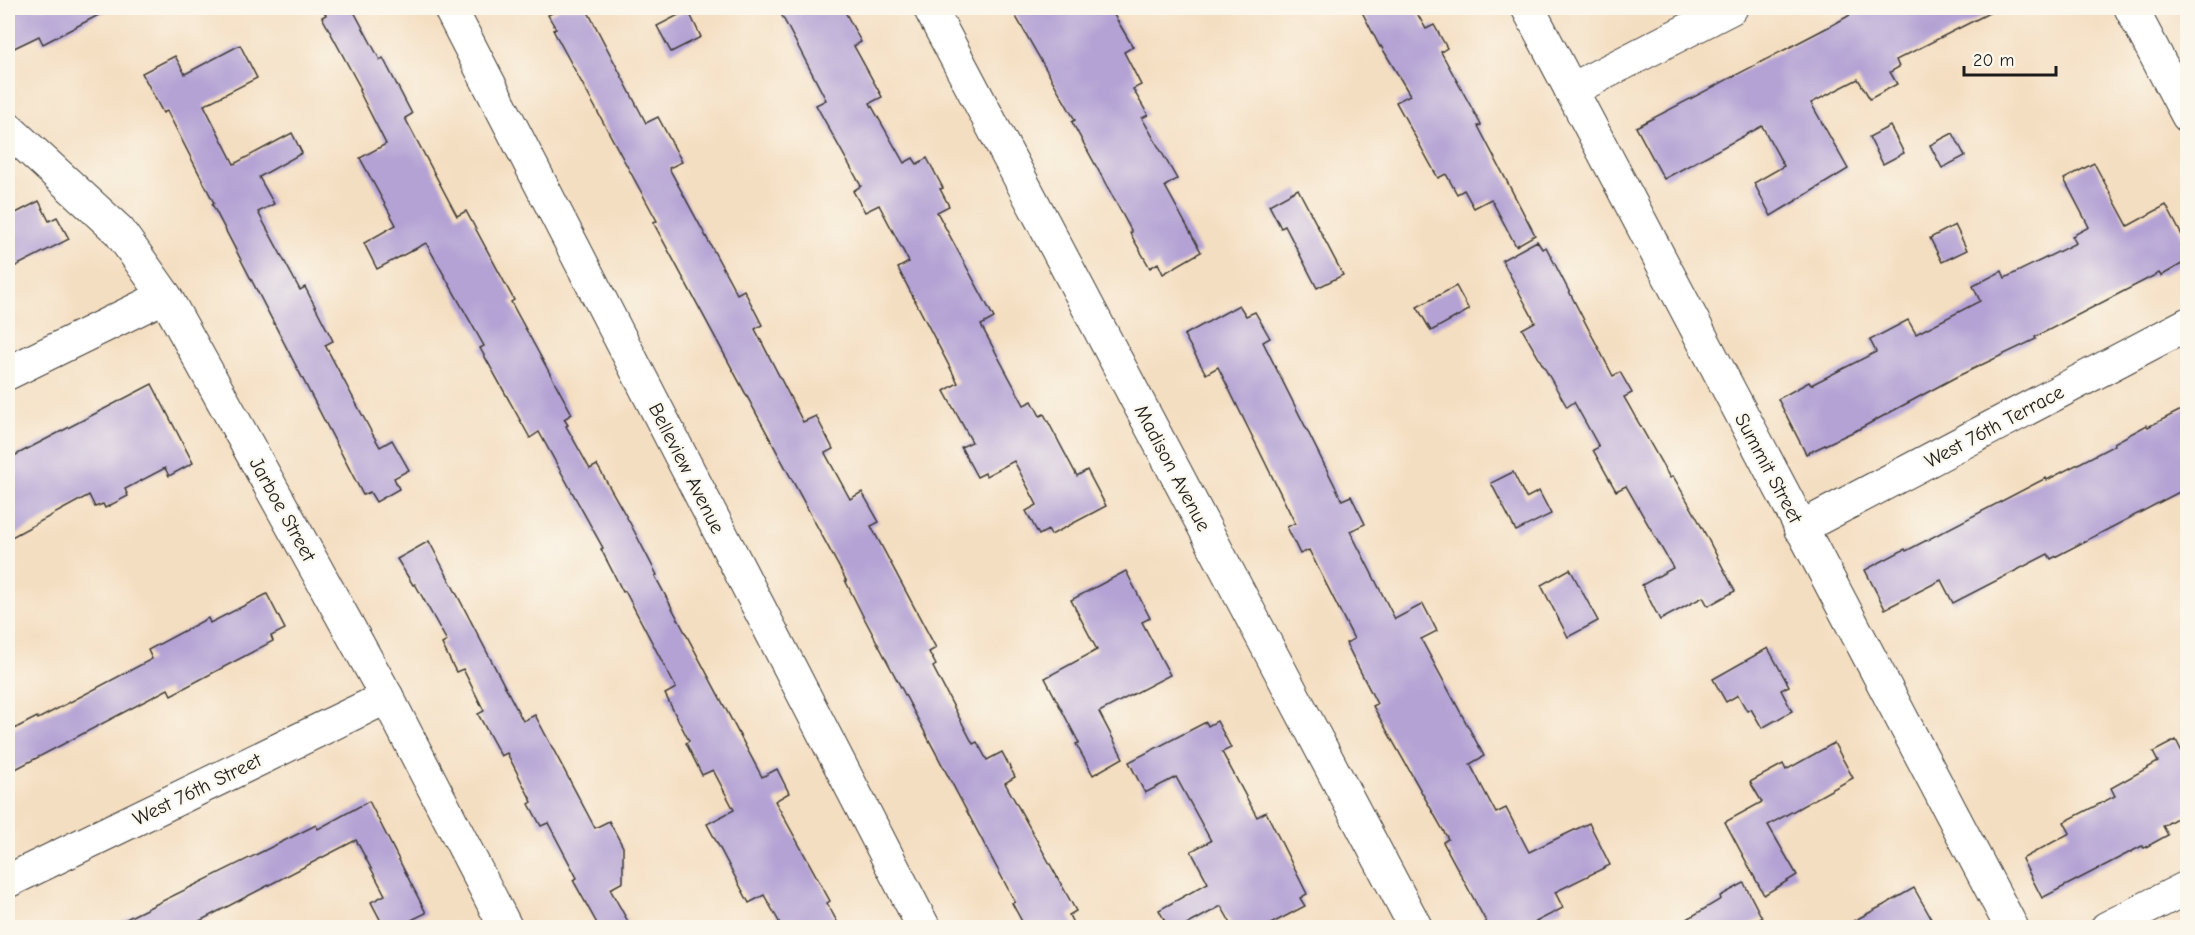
<svg xmlns="http://www.w3.org/2000/svg" width="2195" height="935" font-family="'Comic Neue',sans-serif">
  <style>
    .building { fill: #b4a2d4 }
    .lines { fill: none; stroke-linecap: round; stroke-linejoin: round }
    .minor-casing { stroke: #3c3935; stroke-width: 35 }
    .minor { stroke: #fff; stroke-width: 33 }
    .labels { text-anchor: middle; stroke-width: 4.5; stroke-linejoin: round; paint-order: stroke }
    .street-label { font-size: 20px; fill: #1c1c1c; stroke: #fbf7ec }
  </style>
  <rect width="100%" height="100%" fill="#fbf7ec"/>
  <filter id="ink" filterUnits="userSpaceOnUse"><feTurbulence type="fractalNoise" baseFrequency=".0167" numOctaves="2"/><feDisplacementMap in="SourceGraphic" scale="12" xChannelSelector="R" yChannelSelector="G"/><feConvolveMatrix kernelMatrix="1 2 1 2 8 2 1 2 1" color-interpolation-filters="sRGB"/></filter>
  <filter id="wash" filterUnits="userSpaceOnUse"><feTurbulence type="fractalNoise" baseFrequency=".008" numOctaves="4" result="noise"/><feDisplacementMap in="SourceGraphic" scale="24" xChannelSelector="R" yChannelSelector="G"/><feGaussianBlur stdDeviation="1.35" result="paint"/><feColorMatrix in="noise" values="0 0 0 0 0 0 0 0 0 0 0 0 0 0 0 0 0 1.4 0 .05"/><feComposite in="paint" operator="in"/></filter>
  <g filter="url(#wash)">
    <rect width="100%" height="100%" fill="#f4dec1"/>
    <g id="blocks">
      <!-- building -->
      <g class="building">
        <polygon points="8,8 112,8 43,44 39,36 8,51"/>
        <polygon points="322,8 352,8 380,60 383,58 412,114 405,118 457,216 466,211 514,300 511,302 572,414 564,419 568,425 566,426 590,469 597,465 630,523 657,575 655,576 762,777 777,769 789,793 775,801 830,901 827,903 840,927 782,927 764,895 749,903 707,824 734,810 713,770 702,775 686,743 689,741 665,694 676,688 625,591 623,592 601,549 603,548 539,432 530,438 480,348 484,346 426,243 377,269 364,243 396,225 360,158 386,144 359,91 361,89 322,17 326,15"/>
        <polygon points="562,8 586,8 646,123 658,117 682,162 669,168 737,294 744,290 762,325 755,329 803,422 816,416 833,449 825,453 850,499 862,492 879,522 871,526 936,648 929,652 936,665 933,667 973,744 977,742 987,760 1002,752 1015,777 1005,783 1076,911 1069,915 1075,927 1025,927 1012,903 1015,902 862,614 845,580 846,580 653,222 657,221 553,30 556,29 548,15"/>
        <polygon points="778,8 843,8 861,42 854,46 882,97 870,103 904,163 913,158 917,164 927,158 943,188 940,189 949,206 937,212 994,318 981,325 1024,405 1032,401 1040,416 1044,414 1077,476 1087,470 1106,506 1051,535 1048,530 1039,535 1026,511 1037,505 1014,461 986,476 985,473 977,477 961,447 972,442 944,391 958,383 898,268 909,262 879,205 865,212 853,191 861,186 816,105 826,100"/>
        <polygon points="1011,8 1110,8 1133,47 1124,52 1141,85 1133,89 1148,115 1142,118 1177,179 1165,186 1201,252 1163,274 1158,263 1150,268 1130,233 1132,232 1072,122 1075,120"/>
        <polygon points="1360,8 1414,8 1426,29 1434,25 1447,48 1441,52 1481,125 1478,126 1535,235 1516,246 1491,199 1474,208 1464,190 1457,194 1446,174 1438,178 1396,102 1410,95 1381,46 1380,47"/>
        <polygon points="1862,8 1999,8 1896,60 1899,67 1890,72 1897,84 1870,99 1858,79 1811,103 1848,169 1771,216 1754,183 1784,166 1762,126 1664,179 1636,127 1836,23"/>
        <polygon points="688,10 701,37 671,52 657,26"/>
        <polygon points="240,45 257,78 204,105 234,164 292,133 302,153 259,177 274,204 258,212 300,290 305,287 333,341 325,345 373,435 380,447 392,440 409,470 394,478 399,489 376,502 370,492 363,495 212,204 214,203 167,111 163,113 142,73 175,56 185,74"/>
        <polygon points="1890,126 1904,153 1883,164 1869,137"/>
        <polygon points="1953,133 1965,156 1942,168 1930,145"/>
        <polygon points="2094,163 2128,226 2166,205 2187,245 2187,261 2161,276 2159,273 2035,337 2036,339 1956,377 1859,429 1806,454 1778,399 1809,382 1811,385 1876,352 1870,340 1908,320 1916,334 1980,301 1973,286 2002,271 2005,278 2076,243 2072,236 2089,227 2064,179"/>
        <polygon points="1298,189 1343,275 1317,288 1285,226 1281,228 1269,205"/>
        <polygon points="39,201 49,221 57,217 69,239 8,270 8,217"/>
        <polygon points="1955,225 1967,250 1942,262 1930,238"/>
        <polygon points="1537,241 1542,249 1546,247 1613,376 1620,372 1632,393 1624,397 1670,478 1673,476 1696,516 1735,591 1708,606 1703,597 1660,620 1642,585 1673,568 1626,486 1616,491 1593,450 1599,447 1574,402 1567,407 1522,329 1535,322 1502,260"/>
        <polygon points="1456,286 1469,310 1431,331 1417,307"/>
        <polygon points="1239,305 1246,316 1255,312 1270,338 1263,342 1342,500 1351,496 1365,524 1350,531 1395,619 1423,604 1437,631 1421,639 1484,756 1470,764 1496,813 1506,808 1529,852 1589,823 1610,865 1555,892 1563,908 1526,927 1489,927 1443,842 1448,839 1373,706 1377,704 1346,643 1354,639 1309,550 1300,554 1287,527 1295,523 1218,367 1206,374 1184,335"/>
        <polygon points="152,384 193,463 169,476 165,468 125,489 128,496 105,508 103,504 95,507 89,495 8,539 8,459"/>
        <polygon points="2187,407 2187,488 2051,559 2048,554 1953,603 1941,580 1885,609 1865,570 1905,549 1906,551 2046,478 2047,480 2115,445 2114,443 2147,425 2148,427"/>
        <polygon points="1513,472 1526,498 1539,491 1551,514 1516,531 1491,483"/>
        <polygon points="429,541 523,721 535,715 595,828 609,821 623,847 623,882 610,889 631,927 599,927 573,880 577,878 548,823 541,826 529,804 532,802 507,753 501,756 478,714 484,711 463,669 456,672 442,644 447,641 415,584 413,585 397,559"/>
        <polygon points="1570,569 1598,621 1568,637 1541,585"/>
        <polygon points="1126,571 1150,618 1142,622 1170,675 1099,712 1123,758 1093,775 1076,744 1079,743 1045,678 1097,650 1071,600"/>
        <polygon points="267,594 285,629 271,636 273,641 171,695 168,689 8,773 8,732 37,717 38,719 152,659 148,650 208,618 210,623"/>
        <polygon points="1768,648 1789,686 1781,690 1792,711 1762,728 1751,709 1747,711 1738,695 1726,702 1713,679"/>
        <polygon points="1217,721 1231,748 1222,752 1257,817 1266,812 1307,894 1300,898 1305,906 1265,927 1233,927 1221,906 1183,927 1168,927 1159,910 1208,883 1191,851 1211,841 1176,777 1145,793 1129,762 1206,722 1208,726"/>
        <polygon points="2176,740 2187,762 2187,812 2163,826 2168,835 2144,848 2142,846 2042,898 2022,859 2070,833 2064,822 2115,796 2111,788 2158,762 2153,752"/>
        <polygon points="1834,743 1853,778 1768,825 1797,875 1764,895 1725,822 1762,802 1750,782 1783,764 1786,770"/>
        <polygon points="369,801 426,913 397,927 384,927 371,902 385,895 356,840 188,927 110,927 316,825 318,829"/>
        <polygon points="1744,883 1762,918 1744,927 1674,927 1721,899 1720,896"/>
        <polygon points="1914,888 1936,927 1842,927 1884,905"/>
      </g>
    </g>
  </g>
  <g filter="url(#ink)">
    <use href="#blocks" fill-opacity="0" stroke="#3c3935" stroke-width="1.5"/>
    <g class="lines">
      <!-- minor casing -->
      <g class="minor-casing">
        <g id="minor">
          <polyline points="450,8 924,928"/>
          <polyline points="930,8 1416,928"/>
          <polyline points="1528,8 2012,928"/>
          <polyline points="2131,8 2188,116"/>
          <polyline points="1571,90 1731,8"/>
          <polyline points="8,129 119,231 165,296 387,697 506,928"/>
          <polyline points="8,373 165,296"/>
          <polyline points="1800,528 2188,324"/>
          <polyline points="8,881 387,697"/>
          <polyline points="2107,928 2188,887"/>
        </g>
      </g>
      <!-- minor -->
      <use href="#minor" class="minor"/>
    </g>
  </g>
  <g class="labels">
    <!-- street labels -->
    <g class="street-label">
      <text transform="translate(1994 426) rotate(-28)" y="7">West 76th Terrace</text>
      <text transform="translate(687 468) rotate(63)" y="7">Belleview Avenue</text>
      <text transform="translate(1173 468) rotate(62)" y="7">Madison Avenue</text>
      <text transform="translate(1769 468) rotate(62)" y="7">Summit Street</text>
      <text transform="translate(283 509) rotate(61)" y="7">Jarboe Street</text>
      <text transform="translate(197 789) rotate(-26)" y="7">West 76th Street</text>
    </g>
  </g>
  <!-- margin -->
  <rect width="2195" height="935" fill="none" stroke="#fbf7ec" stroke-width="30"/>
  <!-- scale -->
  <path d="M1964 66v9h92v-9" fill="none" stroke="#1c1c1c" stroke-width="3"/>
  <text x="1973" y="66" font-size="18" fill="#1c1c1c" stroke="#fbf7ec" stroke-width="4.5" paint-order="stroke">20 m</text>
</svg>
